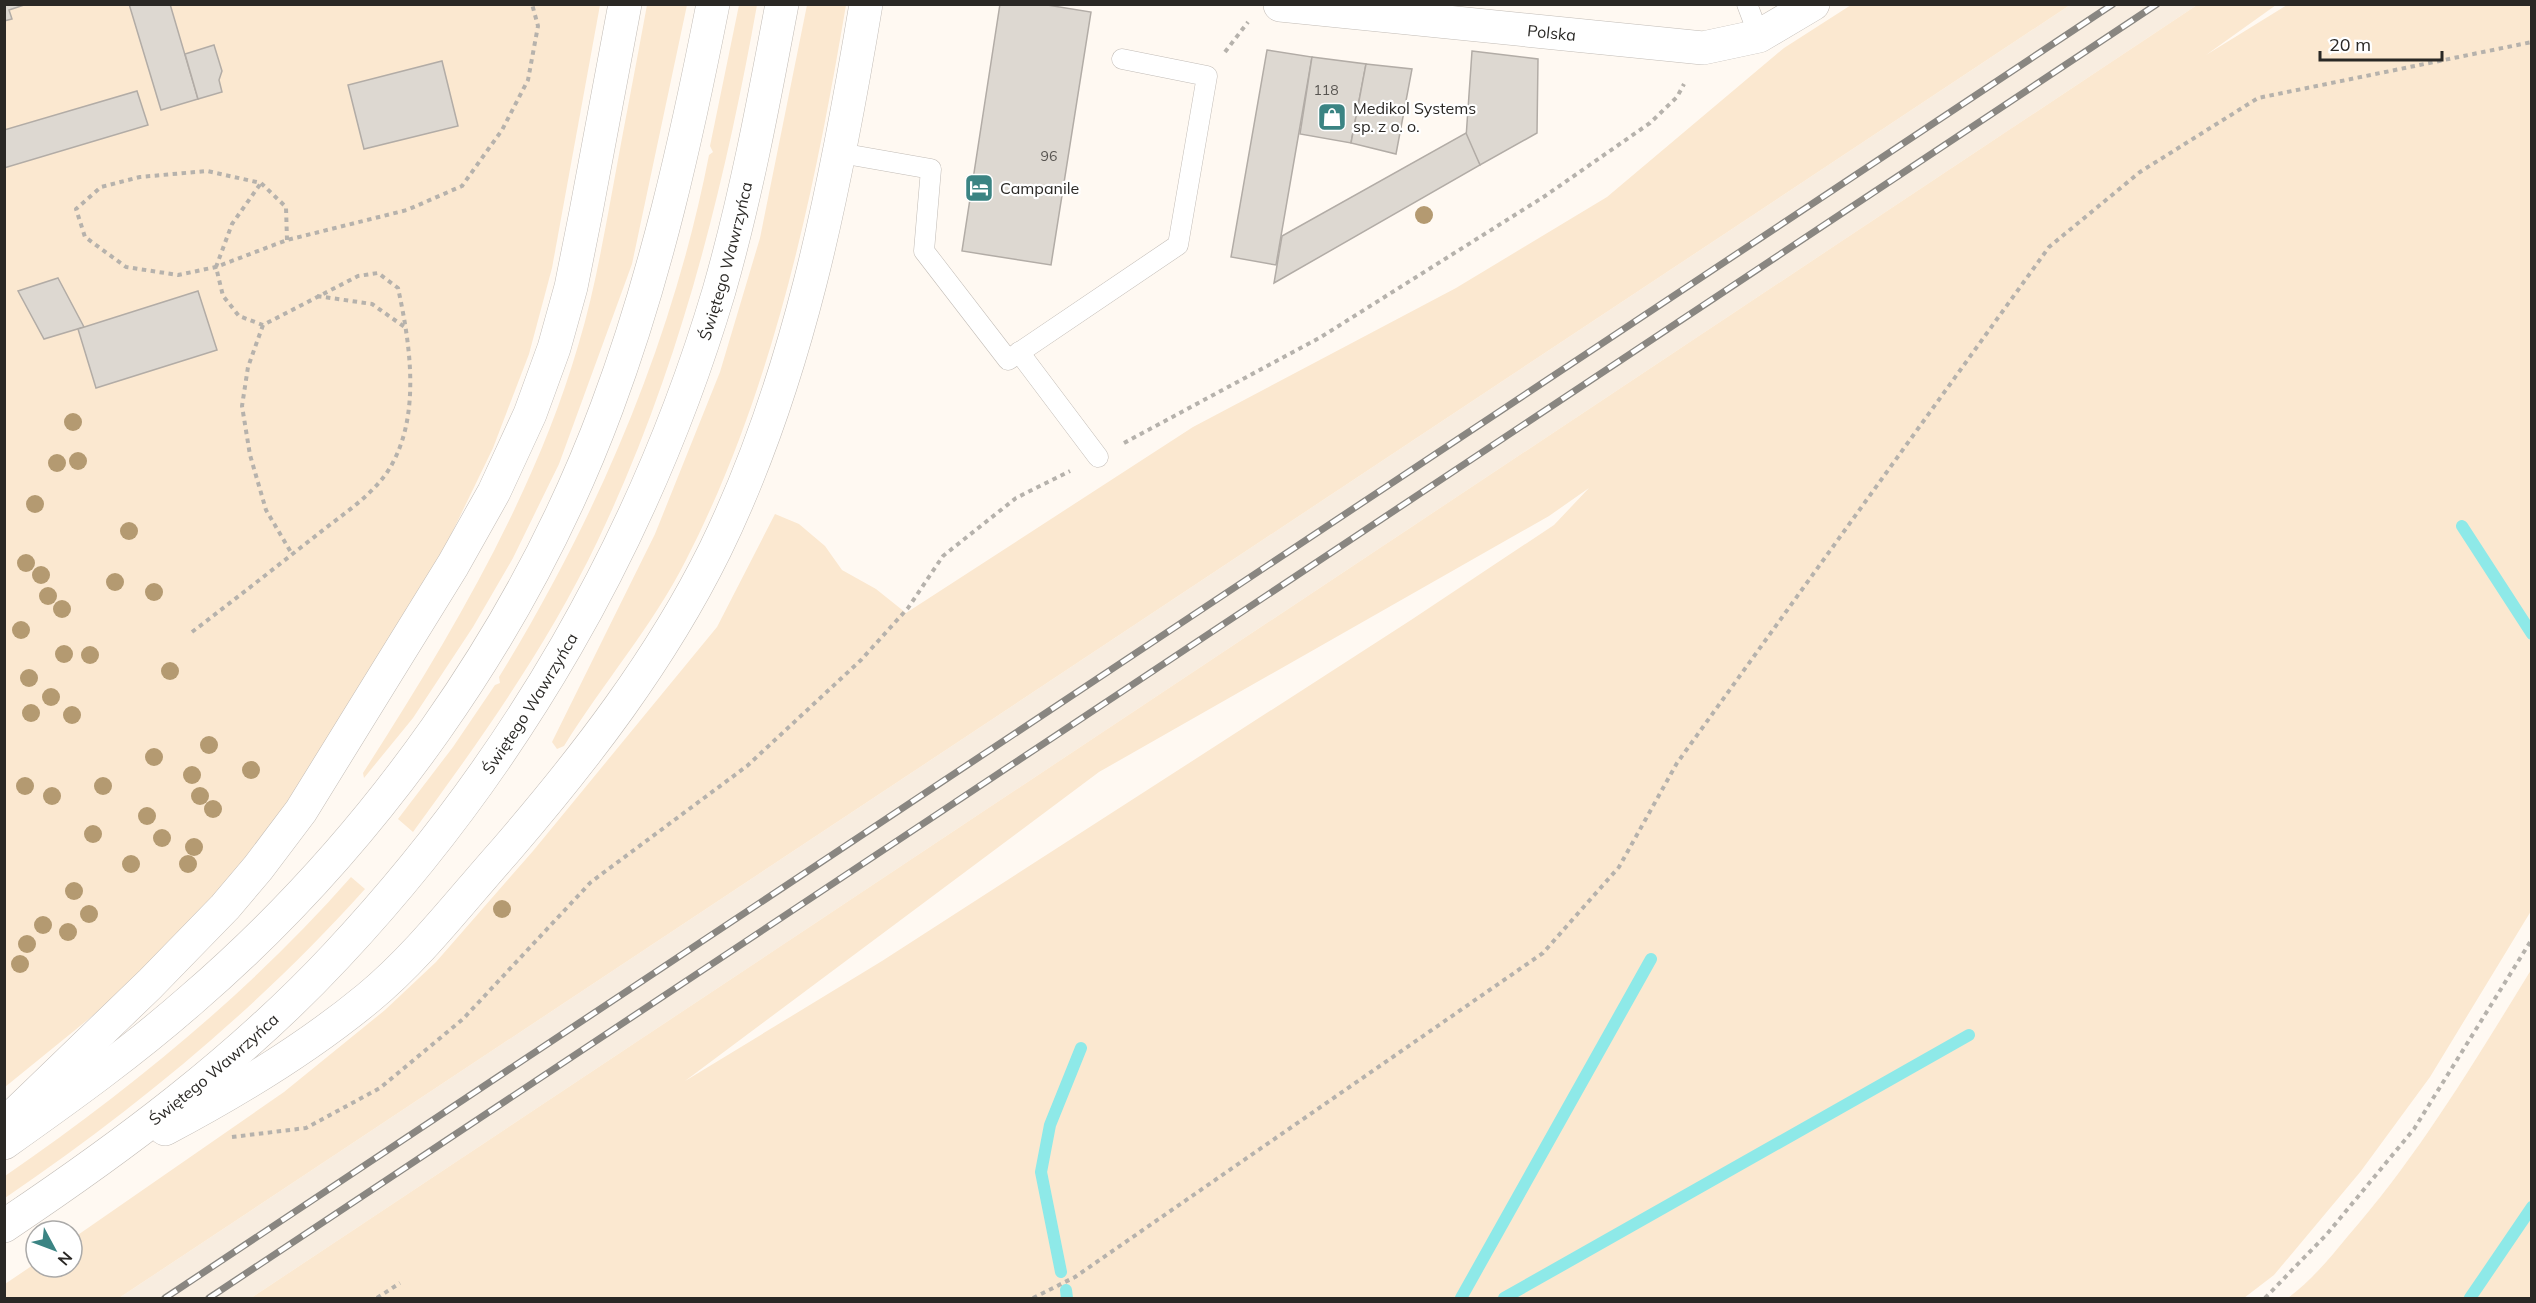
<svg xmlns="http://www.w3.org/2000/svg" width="2536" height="1303" font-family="Mulish,sans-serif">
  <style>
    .built { fill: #f8ede0 }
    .green { fill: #fbe8d0; fill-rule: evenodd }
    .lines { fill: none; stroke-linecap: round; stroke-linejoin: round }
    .stream { stroke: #8ee9e8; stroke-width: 12 }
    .building { fill: #ddd8d1; stroke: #b2aca6; stroke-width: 1.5 }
    .service-casing { stroke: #c2bcb6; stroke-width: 21 }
    .minor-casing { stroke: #c2bcb6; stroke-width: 34 }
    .secondary-casing { stroke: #c2bcb6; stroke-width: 34 }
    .path { stroke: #b6b2ac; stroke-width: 4; stroke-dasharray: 4.5 4.5; stroke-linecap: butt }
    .service { stroke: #fff; stroke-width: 20 }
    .minor { stroke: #fff; stroke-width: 33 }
    .secondary { stroke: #fff; stroke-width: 33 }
    .rail-casing { stroke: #898681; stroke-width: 7 }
    .rail { stroke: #fff; stroke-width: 4.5; stroke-dasharray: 14; stroke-linecap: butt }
    .tree { fill: #b49a71 }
    .labels { text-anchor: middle; stroke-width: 4.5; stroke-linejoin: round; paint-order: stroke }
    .number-label { font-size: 14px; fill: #575450 }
    .street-label { font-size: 16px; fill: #2a2825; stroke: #fff }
    .poi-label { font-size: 16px; fill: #2a2825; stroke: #fff; text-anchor: start }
  </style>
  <rect width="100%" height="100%" fill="#fff9f2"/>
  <!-- built -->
  <polygon class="built" points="2070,5 2197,5 251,1298 119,1298"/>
  <!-- green -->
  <g class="green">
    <polygon points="5,5 600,5 552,268 529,354 493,448 448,541 376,671 295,795 225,887 101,1009 5,1087"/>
    <path d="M647 5H687L632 264 559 464 513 558 473 627 413 718 364 778 363 773C447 642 534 497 578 346 594 294 603 240 613 187 624 126 636 65 647 5Z"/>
    <path d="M739 5H757C724 189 679 370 598 540 548 645 481 739 413 832L398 819 453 747 495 685 500 683 499 677C598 516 673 340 709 155L713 152 710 146Z"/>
    <path d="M807 5H846C814 194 774 388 686 560 652 627 603 683 564 746L557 749 552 742 655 534 720 372 760 238Z"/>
    <polygon points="1851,5 2070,5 119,1298 5,1298 5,1284 36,1263 36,1267 72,1267 72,1239 284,1092 385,1010 436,962 533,851 717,627 775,514 799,524 825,546 842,570 876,589 906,613 1193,427 1456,288 1607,197 1784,48"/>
    <path d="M2197 5H2276L2206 55 2287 5H2532L2531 911 2430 1077 2361 1171 2274 1275 2244 1298H251ZM1589 488 1554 525 1411 620 882 961 685 1081 1099 772 1549 516Z"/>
    <path d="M351 877 365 889C258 1008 137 1108 5 1198V1176C131 1089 250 992 351 877Z"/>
    <path d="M2531 970V1298H2288C2311 1281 2330 1258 2348 1236 2419 1155 2475 1061 2531 970Z"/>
  </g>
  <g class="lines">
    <!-- stream -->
    <g class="stream">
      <polyline points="2462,526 2532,634"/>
      <polyline points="1061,1272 1041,1172 1050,1125 1081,1048"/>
      <polyline points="1066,1290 1067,1298"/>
      <polyline points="1461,1298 1651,959"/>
      <polyline points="1504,1298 1969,1035"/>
      <polyline points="2470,1298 2532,1207"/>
    </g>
  </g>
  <!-- building -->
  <g class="building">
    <polygon points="4,4 27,4 9,10 12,19 4,21"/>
    <polygon points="129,4 170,4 198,99 161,110"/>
    <polygon points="1000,4 1041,4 1091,12 1051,265 962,251"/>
    <polygon points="214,45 222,71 219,80 222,92 198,99 185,54"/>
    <polygon points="1267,50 1312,57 1276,265 1231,257"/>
    <polygon points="1472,51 1538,59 1537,133 1480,165 1466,138"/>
    <polygon points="1312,57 1366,64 1351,143 1300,134"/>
    <polygon points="442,61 458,126 364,149 348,85"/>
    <polygon points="1366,64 1412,69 1396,154 1351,143"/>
    <polygon points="137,91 148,125 4,168 4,130"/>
    <polygon points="1466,133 1480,165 1274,283 1282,236"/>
    <polygon points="58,278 84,327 44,339 18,291"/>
    <polygon points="198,291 217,350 96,388 78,329"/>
  </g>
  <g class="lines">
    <!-- service casing -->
    <g class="service-casing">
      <g id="service">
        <polyline points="1747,4 1759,36"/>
        <polyline points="840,153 931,169 924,251 1008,360 1178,245 1207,76 1122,59"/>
        <polyline points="1019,352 1098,457"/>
      </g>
    </g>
    <!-- minor casing -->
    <g class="minor-casing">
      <g id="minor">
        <path id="s1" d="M1280 5 1703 48 1759 36 1813 4"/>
      </g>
    </g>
    <!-- secondary casing -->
    <g class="secondary-casing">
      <g id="secondary">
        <polyline points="11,1118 150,984 225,907 258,868 301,811 453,565 494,492 530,414 554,348 571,287 586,212 625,4"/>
        <path d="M165 1129C237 1091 305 1050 368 998 418 957 462 899 505 851 585 758 660 661 715 550 798 380 835 190 866 4"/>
        <path d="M4 1143C69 1097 133 1051 192 999 373 843 524 631 607 407 656 276 686 141 713 4"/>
        <path id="s2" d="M4 1226C122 1147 239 1060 336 956 514 766 645 540 719 291 746 197 764 100 782 4"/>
      </g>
    </g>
    <!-- path -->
    <g class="path">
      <polyline points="1225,52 1248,22"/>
      <polyline points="287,240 286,207 261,183 207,171 140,177 101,187 76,209 85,237 126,267 178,275 216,267 287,240 407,210 462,186 502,130 528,80 538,26 532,4"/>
      <polyline points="317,296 372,304 406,328"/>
      <polyline points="263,325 248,367 242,406 250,455 266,510 292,554"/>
      <polyline points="1124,443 1321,337 1545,196 1650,123 1677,97 1684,84"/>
      <path d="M192 632C234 600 276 567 318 534 343 514 375 494 391 466 421 414 410 343 398 288L378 273 358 276 263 325 239 316 223 296 216 267 232 224 261 183"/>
      <polyline points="232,1137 306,1128 380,1088 463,1019 591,882 747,766 861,660 908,608 943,556 1016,498 1070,471"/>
      <polyline points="377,1298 400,1283"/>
      <polyline points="1033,1298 1075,1277 1543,953 1619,867 1677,763 2049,247 2140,172 2258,98 2532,42"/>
      <polyline points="2265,1298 2327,1234 2414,1129 2532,939"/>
    </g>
    <!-- service -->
    <use href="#service" class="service"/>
    <!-- minor -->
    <use href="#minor" class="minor"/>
    <!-- secondary -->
    <use href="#secondary" class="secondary"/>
    <!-- rail casing -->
    <g class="rail-casing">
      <g id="rail">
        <polyline points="165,1298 2113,4"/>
        <polyline points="209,1298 2157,4"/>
      </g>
    </g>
    <!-- rail -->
    <use href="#rail" class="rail"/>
  </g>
  <!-- trees -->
  <g class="tree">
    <circle cx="1424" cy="215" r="9"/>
    <circle cx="73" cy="422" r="9"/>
    <circle cx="78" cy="461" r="9"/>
    <circle cx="57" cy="463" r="9"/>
    <circle cx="35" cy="504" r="9"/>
    <circle cx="129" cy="531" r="9"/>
    <circle cx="26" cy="563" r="9"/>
    <circle cx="41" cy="575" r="9"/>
    <circle cx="115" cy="582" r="9"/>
    <circle cx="154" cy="592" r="9"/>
    <circle cx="48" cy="596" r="9"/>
    <circle cx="62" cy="609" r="9"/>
    <circle cx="21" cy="630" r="9"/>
    <circle cx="64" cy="654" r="9"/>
    <circle cx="90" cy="655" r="9"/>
    <circle cx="170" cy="671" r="9"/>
    <circle cx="29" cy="678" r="9"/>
    <circle cx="51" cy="697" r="9"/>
    <circle cx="31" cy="713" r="9"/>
    <circle cx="72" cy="715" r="9"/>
    <circle cx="209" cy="745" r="9"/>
    <circle cx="154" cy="757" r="9"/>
    <circle cx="251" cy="770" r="9"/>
    <circle cx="192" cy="775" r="9"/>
    <circle cx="25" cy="786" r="9"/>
    <circle cx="103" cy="786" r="9"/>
    <circle cx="52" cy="796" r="9"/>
    <circle cx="200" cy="796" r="9"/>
    <circle cx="213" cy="809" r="9"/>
    <circle cx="147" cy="816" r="9"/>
    <circle cx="93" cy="834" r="9"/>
    <circle cx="162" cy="838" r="9"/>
    <circle cx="194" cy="847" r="9"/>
    <circle cx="131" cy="864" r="9"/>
    <circle cx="188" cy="864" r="9"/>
    <circle cx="74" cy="891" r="9"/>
    <circle cx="502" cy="909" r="9"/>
    <circle cx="89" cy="914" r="9"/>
    <circle cx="43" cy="925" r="9"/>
    <circle cx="68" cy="932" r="9"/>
    <circle cx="27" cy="944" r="9"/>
    <circle cx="20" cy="964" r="9"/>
  </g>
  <!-- icons -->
  <defs>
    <g id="shop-square" transform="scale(1.5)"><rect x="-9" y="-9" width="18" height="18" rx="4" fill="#3b8483" stroke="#fff"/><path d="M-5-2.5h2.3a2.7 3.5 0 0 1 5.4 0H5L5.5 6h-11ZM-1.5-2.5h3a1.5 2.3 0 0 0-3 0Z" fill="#fff"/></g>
    <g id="hotel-square" transform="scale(1.5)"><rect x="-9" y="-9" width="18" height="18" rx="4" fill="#3b8483" stroke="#fff"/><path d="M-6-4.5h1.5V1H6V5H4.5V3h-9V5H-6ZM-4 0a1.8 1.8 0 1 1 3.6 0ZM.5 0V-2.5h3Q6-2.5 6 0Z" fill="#fff"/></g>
  </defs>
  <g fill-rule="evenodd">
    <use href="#shop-square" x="1332" y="117"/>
    <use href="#hotel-square" x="979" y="188"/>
  </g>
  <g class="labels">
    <!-- number labels -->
    <g class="number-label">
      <text x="1326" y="95">118</text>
      <text x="1049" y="161">96</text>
    </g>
    <!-- street labels -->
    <g class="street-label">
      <text dy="6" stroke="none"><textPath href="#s1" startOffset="273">Polska</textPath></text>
      <text dy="6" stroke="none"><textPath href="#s2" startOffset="1234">Świętego Wawrzyńca</textPath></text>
      <text dy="6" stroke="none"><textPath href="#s2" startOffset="748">Świętego Wawrzyńca</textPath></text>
      <text dy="6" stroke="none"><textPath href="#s2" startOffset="262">Świętego Wawrzyńca</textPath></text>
    </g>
    <!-- poi labels -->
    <g class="poi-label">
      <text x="1353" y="114">Medikol Systems<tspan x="1353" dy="18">sp. z o. o.</tspan></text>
      <text x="1000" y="194">Campanile</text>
    </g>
  </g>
  <!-- border -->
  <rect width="2536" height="1303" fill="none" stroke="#2a2825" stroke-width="12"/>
  <!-- north arrow -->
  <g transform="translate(54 1249) rotate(131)"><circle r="28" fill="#ffffff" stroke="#aaa9a8" stroke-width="1.5"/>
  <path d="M0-4.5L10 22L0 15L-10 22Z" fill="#3b8483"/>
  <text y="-9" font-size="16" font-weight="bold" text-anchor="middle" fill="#2a2825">N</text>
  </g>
  <!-- scale -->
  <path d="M2320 51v9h122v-9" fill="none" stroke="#2a2825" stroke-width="3"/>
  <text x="2329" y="51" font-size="18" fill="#2a2825" stroke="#ffffff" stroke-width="4.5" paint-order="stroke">20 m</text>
</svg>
